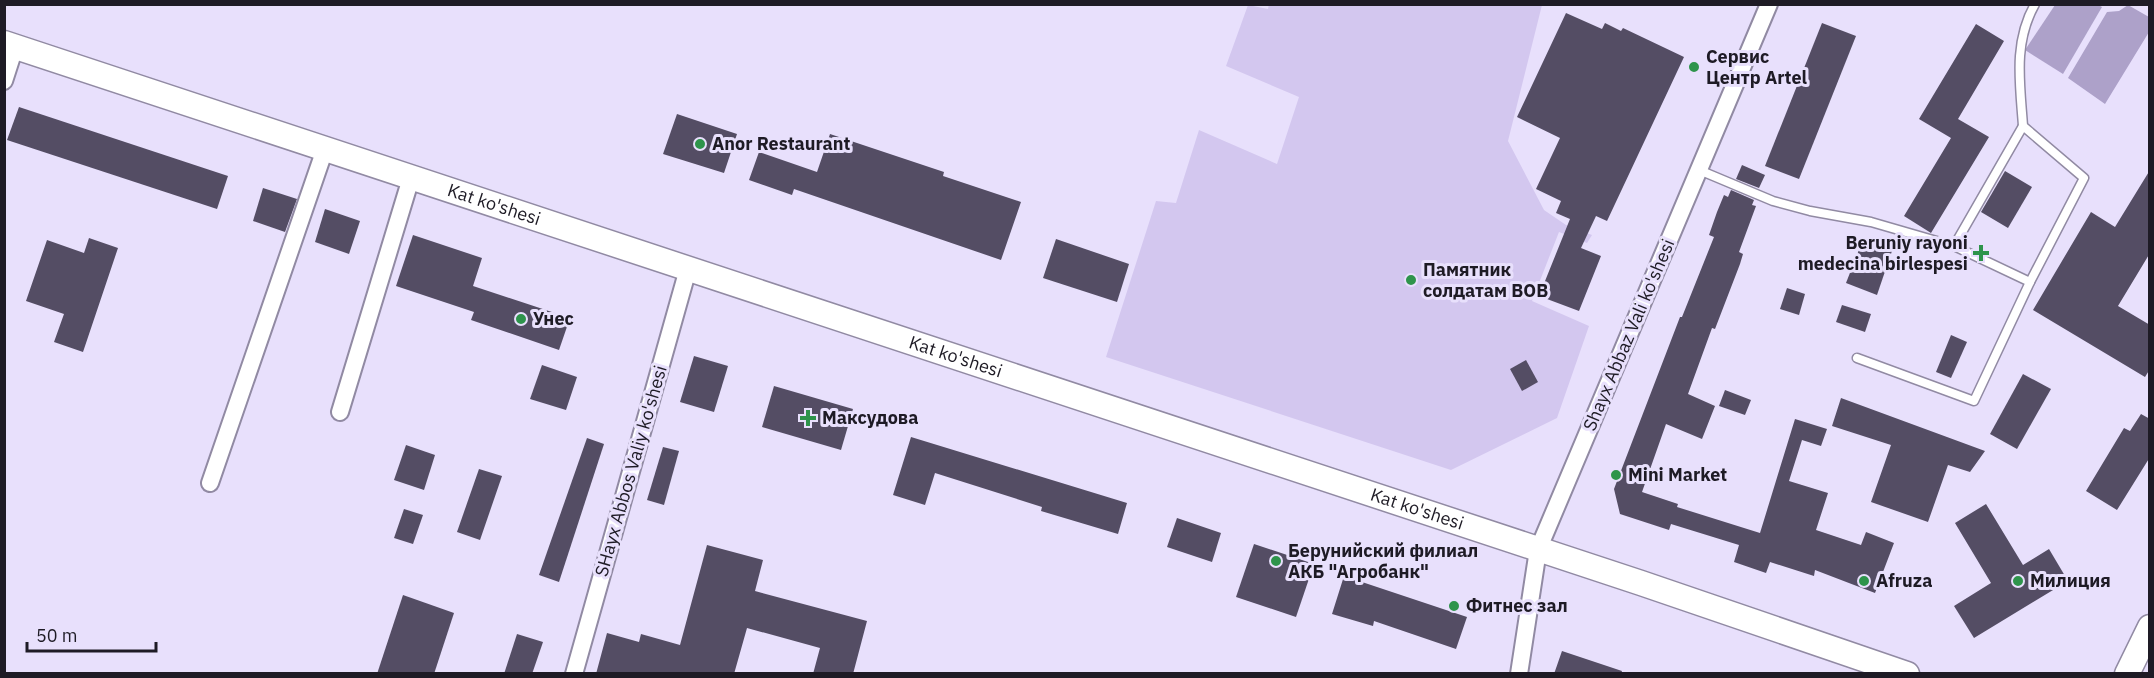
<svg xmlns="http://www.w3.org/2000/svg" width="2154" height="678" font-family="'IBM Plex Sans',sans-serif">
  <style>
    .green { fill: #d3c7ef }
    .forest { fill: #ada1c9 }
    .building { fill: #544d64 }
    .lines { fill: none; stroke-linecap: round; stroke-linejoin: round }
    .lane-casing { stroke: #918aa3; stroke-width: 11 }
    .street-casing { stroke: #918aa3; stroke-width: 20 }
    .secondary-casing { stroke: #918aa3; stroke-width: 27 }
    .lane { stroke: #fff; stroke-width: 8 }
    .street { stroke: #fff; stroke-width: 16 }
    .secondary { stroke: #fff; stroke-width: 24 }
    .poi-dot { fill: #2e944b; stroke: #e8e0fc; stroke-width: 2 }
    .labels { text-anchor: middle; stroke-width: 6; stroke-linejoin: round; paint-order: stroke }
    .poi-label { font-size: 18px; font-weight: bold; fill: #1e1b25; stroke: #e8e0fc; text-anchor: start }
    .street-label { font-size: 18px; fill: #1e1b25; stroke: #e8e0fc }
  </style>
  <rect width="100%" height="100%" fill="#e8e0fc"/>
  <!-- green -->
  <polygon class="green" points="1269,4 1542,5 1508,141 1544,210 1566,225 1592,235 1587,243 1559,232 1532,301 1589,326 1557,418 1451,470 1106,357 1156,201 1176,203 1199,130 1277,164 1299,97 1226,66 1248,5 1268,9"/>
  <!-- forest -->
  <g class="forest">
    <polygon points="2055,5 2098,5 2102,7 2063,74 2025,50"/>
    <polygon points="2128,5 2149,17 2149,32 2105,104 2068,78 2107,12 2119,11"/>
  </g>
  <!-- building -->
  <g class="building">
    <polygon points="1566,13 1602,29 1605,23 1621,31 1623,28 1684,57 1607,221 1596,216 1581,248 1601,256 1579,311 1539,296 1570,219 1556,213 1561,201 1536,189 1560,138 1517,117"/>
    <polygon points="1822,23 1856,36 1799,179 1765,166"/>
    <polygon points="1976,24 2004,41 1958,119 1989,137 1931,233 1904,216 1951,138 1919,119"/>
    <polygon points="19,107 228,176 217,209 7,140"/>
    <polygon points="677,114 737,134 724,173 663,154"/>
    <polygon points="830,134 944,172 943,176 1021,202 1001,260 794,189 792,195 749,180 759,152 817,172"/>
    <polygon points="1742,165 1765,175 1759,188 1736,179"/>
    <polygon points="2150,170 2150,253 2118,306 2150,325 2150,369 2145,377 2033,310 2091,212 2115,227"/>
    <polygon points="2005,171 2032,187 2008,228 1981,212"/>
    <polygon points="263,188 297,199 285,232 253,221"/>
    <polygon points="1731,190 1754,200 1752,205 1756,206 1739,252 1743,254 1740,264 1715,329 1712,328 1688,394 1715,406 1702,439 1666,424 1642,492 1678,504 1677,507 1760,533 1795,419 1827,429 1821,446 1802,440 1789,481 1828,493 1816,530 1861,545 1866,532 1894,543 1875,593 1815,570 1814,576 1770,562 1766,573 1734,562 1739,545 1671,524 1669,530 1620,514 1614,489 1680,317 1682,317 1714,237 1709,235 1717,212 1724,195 1728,197"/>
    <polygon points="325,209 360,221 349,254 315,242"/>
    <polygon points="413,235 482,258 473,286 570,318 559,350 471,320 474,312 396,286"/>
    <polygon points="1864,237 1893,248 1877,295 1846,283"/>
    <polygon points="89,238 118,248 83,352 54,342 64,314 26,301 47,240 84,253"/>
    <polygon points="1056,239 1129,264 1117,302 1043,278"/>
    <polygon points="1787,288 1805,294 1799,315 1780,309"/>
    <polygon points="1842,305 1871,314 1865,332 1836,322"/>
    <polygon points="1951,335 1967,342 1951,378 1936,372"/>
    <polygon points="694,356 728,366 714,412 680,402"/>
    <polygon points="1526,360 1538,382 1522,391 1510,369"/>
    <polygon points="542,365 577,377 566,410 530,399"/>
    <polygon points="2023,374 2051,389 2017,449 1990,434"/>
    <polygon points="774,386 853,409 841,450 762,427"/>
    <polygon points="1725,390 1751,400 1745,415 1719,406"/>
    <polygon points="1841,398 1985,451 1970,472 1948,465 1928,522 1871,502 1891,445 1832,426"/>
    <polygon points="2141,414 2150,419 2150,457 2117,510 2086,491 2124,428 2130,431"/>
    <polygon points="911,437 1127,503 1118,534 1041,511 1042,507 935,473 925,505 893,495"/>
    <polygon points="587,438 604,444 559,582 539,575"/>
    <polygon points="406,445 435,455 424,490 394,480"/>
    <polygon points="663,447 679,451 664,505 647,500"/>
    <polygon points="479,469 502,476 480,540 457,532"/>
    <polygon points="1986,504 2023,565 2049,549 2068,581 1974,638 1954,606 1991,583 1955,523"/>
    <polygon points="404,509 423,515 413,544 394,538"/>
    <polygon points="1177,518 1221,533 1212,562 1167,547"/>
    <polygon points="1254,544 1314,564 1296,617 1236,597"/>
    <polygon points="707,545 763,560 755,591 867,621 853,674 813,674 820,648 747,628 734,674 596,674 607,633 639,642 641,634 680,645"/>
    <polygon points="1344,576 1467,617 1456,649 1374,621 1373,626 1332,614"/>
    <polygon points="403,595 454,613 434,674 377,674"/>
    <polygon points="517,634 543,642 532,674 504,674"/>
    <polygon points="1562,651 1622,671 1621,674 1554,674"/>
  </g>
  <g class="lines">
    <!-- lane casing -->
    <g class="lane-casing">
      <g id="lane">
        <polyline points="1699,170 1773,201 1810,211 1871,222 1954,246 2023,126"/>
        <polyline points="1954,246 2030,282"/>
        <path d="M1857 358 1974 401 2030 282 2084 178 2023 126C2020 83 2013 43 2035 4"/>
      </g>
    </g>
    <!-- street casing -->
    <g class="street-casing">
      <g id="street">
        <polyline points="4,81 15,47"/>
        <polyline points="340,412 411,178"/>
        <polyline points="210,483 325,149"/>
        <polyline points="574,674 688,269"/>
        <polyline points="1519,674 1538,550 1769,4"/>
      </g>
    </g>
    <!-- secondary casing -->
    <g class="secondary-casing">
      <g id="secondary">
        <path id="s1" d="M4 43 1641 583 1907 674"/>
        <polyline points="2127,674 2150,627"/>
      </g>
    </g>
    <!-- lane -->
    <use href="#lane" class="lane"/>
    <!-- street -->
    <use href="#street" class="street"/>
    <!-- secondary -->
    <use href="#secondary" class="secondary"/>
  </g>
  <!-- markers -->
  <g class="poi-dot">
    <circle cx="1694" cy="67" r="6"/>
    <circle cx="700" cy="144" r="6"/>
    <path d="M1978 244h6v6h6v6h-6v6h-6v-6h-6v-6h6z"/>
    <circle cx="1411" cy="280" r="6"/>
    <circle cx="521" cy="319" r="6"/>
    <path d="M805 409h6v6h6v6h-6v6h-6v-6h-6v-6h6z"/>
    <circle cx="1616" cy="475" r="6"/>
    <circle cx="1276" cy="561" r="6"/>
    <circle cx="1864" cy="581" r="6"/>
    <circle cx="2018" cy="581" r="6"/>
    <circle cx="1454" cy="606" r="6"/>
  </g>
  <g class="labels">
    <!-- poi labels -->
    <g class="poi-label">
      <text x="1706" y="63">Сервис<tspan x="1706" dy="21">Центр Artel</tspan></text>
      <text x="712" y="150">Anor Restaurant</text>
      <text x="1968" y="249" text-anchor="end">Beruniy rayoni<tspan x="1968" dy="21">medecina birlespesi</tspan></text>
      <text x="1423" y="276">Памятник<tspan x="1423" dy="21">солдатам ВОВ</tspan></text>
      <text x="533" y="325">Унес</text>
      <text x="822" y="424">Максудова</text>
      <text x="1628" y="481">Mini Market</text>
      <text x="1288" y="557">Берунийский филиал<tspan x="1288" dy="21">АКБ "Агробанк"</tspan></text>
      <text x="1876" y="587">Afruza</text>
      <text x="2030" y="587">Милиция</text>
      <text x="1466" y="612">Фитнес зал</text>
    </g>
    <!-- street labels -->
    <g class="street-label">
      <text dy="6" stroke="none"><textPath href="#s1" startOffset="516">Kat ko'shesi</textPath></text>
      <text transform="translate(1629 335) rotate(-67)" y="6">Shayx Abbaz Vali ko'shesi</text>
      <text dy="6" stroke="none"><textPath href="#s1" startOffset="1002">Kat ko'shesi</textPath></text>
      <text transform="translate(631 471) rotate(-74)" y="6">SHayx Abbos Valiy ko'shesi</text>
      <text dy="6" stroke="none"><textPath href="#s1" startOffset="1488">Kat ko'shesi</textPath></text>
    </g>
  </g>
  <!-- border -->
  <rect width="2154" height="678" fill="none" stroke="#1e1b25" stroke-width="12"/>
  <!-- scale -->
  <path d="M27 642v9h129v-9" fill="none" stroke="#1e1b25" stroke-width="3"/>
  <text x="36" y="642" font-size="18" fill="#1e1b25" stroke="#e8e0fc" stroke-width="4.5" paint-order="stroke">50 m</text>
</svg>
